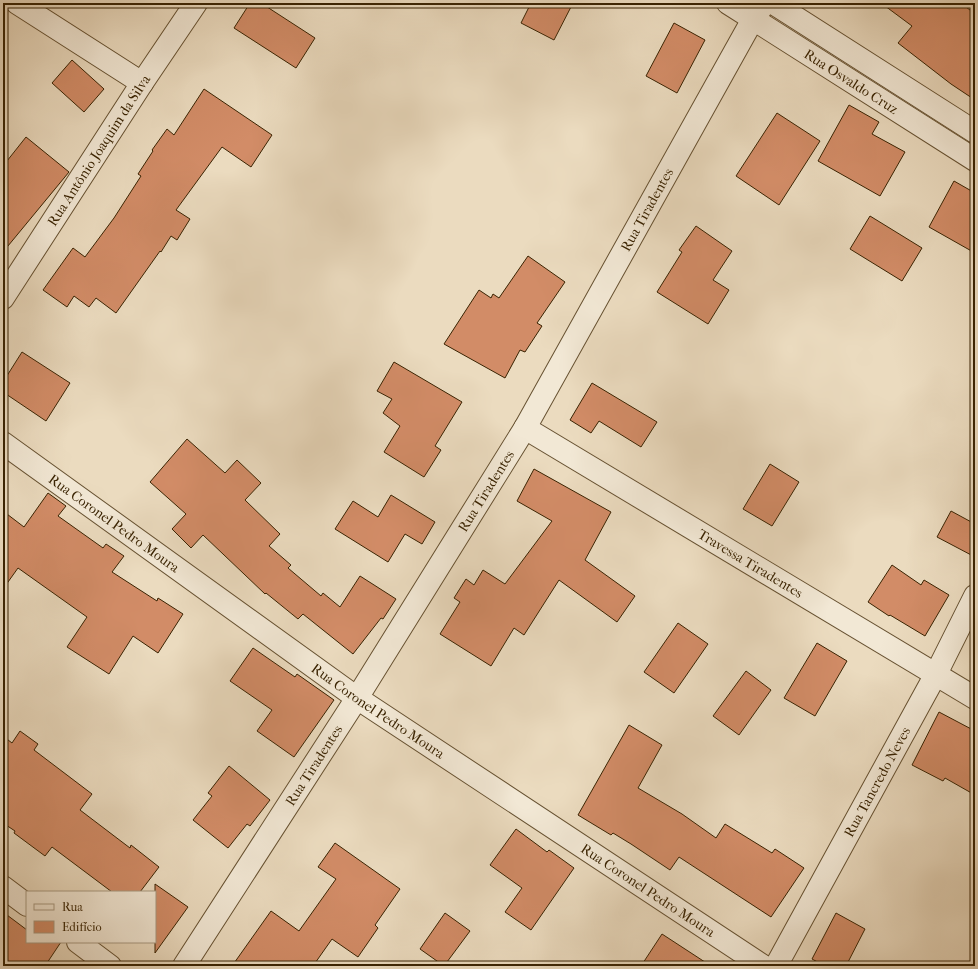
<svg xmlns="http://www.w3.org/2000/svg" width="978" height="969" font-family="'IM FELL French Canon',serif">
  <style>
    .building { fill: #d28c67; stroke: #392302 }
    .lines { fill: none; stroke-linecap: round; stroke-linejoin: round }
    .street-casing { stroke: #665131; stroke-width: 24 }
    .street { stroke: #f2e8d5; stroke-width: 22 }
    .labels { text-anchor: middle; stroke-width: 3; stroke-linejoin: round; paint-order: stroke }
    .street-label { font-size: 14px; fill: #392302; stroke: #f2e8d5 }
  </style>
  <rect width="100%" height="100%" fill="#ebdbbf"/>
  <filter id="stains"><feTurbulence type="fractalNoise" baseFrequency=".005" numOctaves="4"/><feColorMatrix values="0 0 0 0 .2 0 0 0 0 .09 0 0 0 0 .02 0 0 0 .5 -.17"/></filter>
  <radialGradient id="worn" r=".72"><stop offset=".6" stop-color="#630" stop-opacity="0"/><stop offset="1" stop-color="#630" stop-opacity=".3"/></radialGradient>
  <!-- building -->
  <g class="building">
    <polygon points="250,3 261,3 315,38 296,68 234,28"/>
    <polygon points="531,3 573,3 554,40 521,23"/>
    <polygon points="881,3 961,3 975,14 975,100 951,84 898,43 912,26"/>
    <polygon points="674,23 705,40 677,93 646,76"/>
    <polygon points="72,60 104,89 84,112 52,83"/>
    <polygon points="204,89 272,135 251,167 222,147 176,210 190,219 177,240 171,236 161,252 160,251 116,313 96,298 89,307 74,296 67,307 43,290 73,248 85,257 114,218 141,176 138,174 153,151 152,150 167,129 174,135"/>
    <polygon points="849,105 879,122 872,134 905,152 880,196 818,161"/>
    <polygon points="777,113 820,141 779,205 736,176"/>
    <polygon points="26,137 69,172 3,252 3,166"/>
    <polygon points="954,181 975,193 975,253 929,227"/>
    <polygon points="870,216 922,248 902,281 850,249"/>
    <polygon points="696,226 732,251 713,280 729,290 708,324 657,292 682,252 679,250"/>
    <polygon points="528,256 565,282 537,323 542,326 525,352 520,350 505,378 444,344 479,290 491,298 493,294 499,298"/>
    <polygon points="22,352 70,383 46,421 3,392 3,382"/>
    <polygon points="394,362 462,402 435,446 441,450 424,477 384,452 400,426 383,413 392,399 377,391"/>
    <polygon points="592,383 657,422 641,447 599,421 591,433 570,420"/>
    <polygon points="187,439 225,473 237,460 261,483 245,500 280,534 269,546 291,565 288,568 321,596 323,593 340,607 360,576 396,599 383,619 381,618 353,654 303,614 298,619 266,593 265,594 203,535 191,548 172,529 186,514 150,482"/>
    <polygon points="770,464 799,482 772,526 743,509"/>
    <polygon points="534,469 611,512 585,560 635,596 617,622 559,580 524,635 514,628 491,666 440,634 460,602 454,598 466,579 474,585 483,570 505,584 552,521 517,501"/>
    <polygon points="48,493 66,506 58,516 103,548 106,544 124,556 112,572 157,601 158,598 183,614 158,653 133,636 109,674 67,647 87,617 18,568 3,589 3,511 24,527"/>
    <polygon points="391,495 435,522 422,544 405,534 388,562 335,529 353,501 378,517"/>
    <polygon points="951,511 975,524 975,557 937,537"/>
    <polygon points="892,565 921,585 924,580 949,595 925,636 890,615 889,616 868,602"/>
    <polygon points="678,623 708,644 674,693 644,672"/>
    <polygon points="817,643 847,661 815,716 784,698"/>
    <polygon points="253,648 295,677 297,674 334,700 294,757 257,731 272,710 230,681"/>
    <polygon points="746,671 771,690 739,735 713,716"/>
    <polygon points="939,712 975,731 975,795 945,778 943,781 912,765"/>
    <polygon points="629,725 662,745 638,788 682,814 716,838 725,824 772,853 775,849 804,868 771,917 679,857 670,870 631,844 613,833 611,835 578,815"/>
    <polygon points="20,731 38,744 34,750 92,794 80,810 130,848 131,845 159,867 140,892 112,892 52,847 45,856 14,833 15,831 3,823 3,736 12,743"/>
    <polygon points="229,766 270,800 250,826 247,824 228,848 193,820 212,796 208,793"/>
    <polygon points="516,829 547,852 549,850 574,868 531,930 505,912 522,888 490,865"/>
    <polygon points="335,843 400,889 375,925 378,928 358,957 332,939 313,966 232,966 271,911 299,931 336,879 318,867"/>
    <polygon points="155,884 188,907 155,953"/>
    <polygon points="3,912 27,930 27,942 61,942 45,966 3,966"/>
    <polygon points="445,913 470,931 444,966 420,949"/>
    <polygon points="836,913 865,929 846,966 825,966 812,959"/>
    <polygon points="662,934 711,966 641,966"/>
  </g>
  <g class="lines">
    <!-- street casing -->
    <g class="street-casing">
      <g id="street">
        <polyline points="17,3 142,83"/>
        <path id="s1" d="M728 3 975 160"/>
        <polyline points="773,3 975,132"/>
        <path id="s2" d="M3 298 142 83 196 3"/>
        <path id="s3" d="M525 428 975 698"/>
        <path id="s4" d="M3 443 357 698 763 966"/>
        <polyline points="3,887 27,905"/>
        <polyline points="78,942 110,966"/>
        <path id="s5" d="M184 966 357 698 525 428 753 19 765 3"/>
        <path id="s6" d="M776 966 936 674 975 596"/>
      </g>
    </g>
    <!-- street -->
    <use href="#street" class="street"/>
  </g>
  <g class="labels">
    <!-- street labels -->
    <g class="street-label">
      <text dy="5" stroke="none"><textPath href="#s1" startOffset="146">Rua Osvaldo Cruz</textPath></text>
      <text dy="5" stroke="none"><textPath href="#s2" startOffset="176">Rua Antônio Joaquim da Silva</textPath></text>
      <text dy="5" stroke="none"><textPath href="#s5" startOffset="887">Rua Tiradentes</textPath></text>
      <text dy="5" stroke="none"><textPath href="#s5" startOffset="563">Rua Tiradentes</textPath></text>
      <text dy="5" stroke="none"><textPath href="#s4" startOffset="137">Rua Coronel Pedro Moura</textPath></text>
      <text dy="5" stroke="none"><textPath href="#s3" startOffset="263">Travessa Tiradentes</textPath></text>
      <text dy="5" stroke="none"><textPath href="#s4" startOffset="461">Rua Coronel Pedro Moura</textPath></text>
      <text dy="5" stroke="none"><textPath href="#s5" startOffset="239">Rua Tiradentes</textPath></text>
      <text dy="5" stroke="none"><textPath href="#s6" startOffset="210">Rua Tancredo Neves</textPath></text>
      <text dy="5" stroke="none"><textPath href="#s4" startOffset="785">Rua Coronel Pedro Moura</textPath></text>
    </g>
  </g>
  <!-- margin -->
  <rect width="978" height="969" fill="none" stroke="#ebdbbf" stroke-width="16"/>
  <rect x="4" y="4" width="970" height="961" fill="none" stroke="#392302" stroke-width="2"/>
  <rect x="8" y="8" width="962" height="953" fill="none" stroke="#392302"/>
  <!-- legend -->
  <rect x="26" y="891" width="130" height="52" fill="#f2e8d5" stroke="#a89981"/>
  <rect x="34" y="904" width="20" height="6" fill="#f2e8d5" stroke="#a89981"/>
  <text x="62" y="911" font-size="12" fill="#392302">Rua</text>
  <rect x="34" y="921" width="20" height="12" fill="#d28c67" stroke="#a89981"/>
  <text x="62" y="931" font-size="12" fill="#392302">Edifício</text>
  <rect width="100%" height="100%" filter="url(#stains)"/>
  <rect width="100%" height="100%" fill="url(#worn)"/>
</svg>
